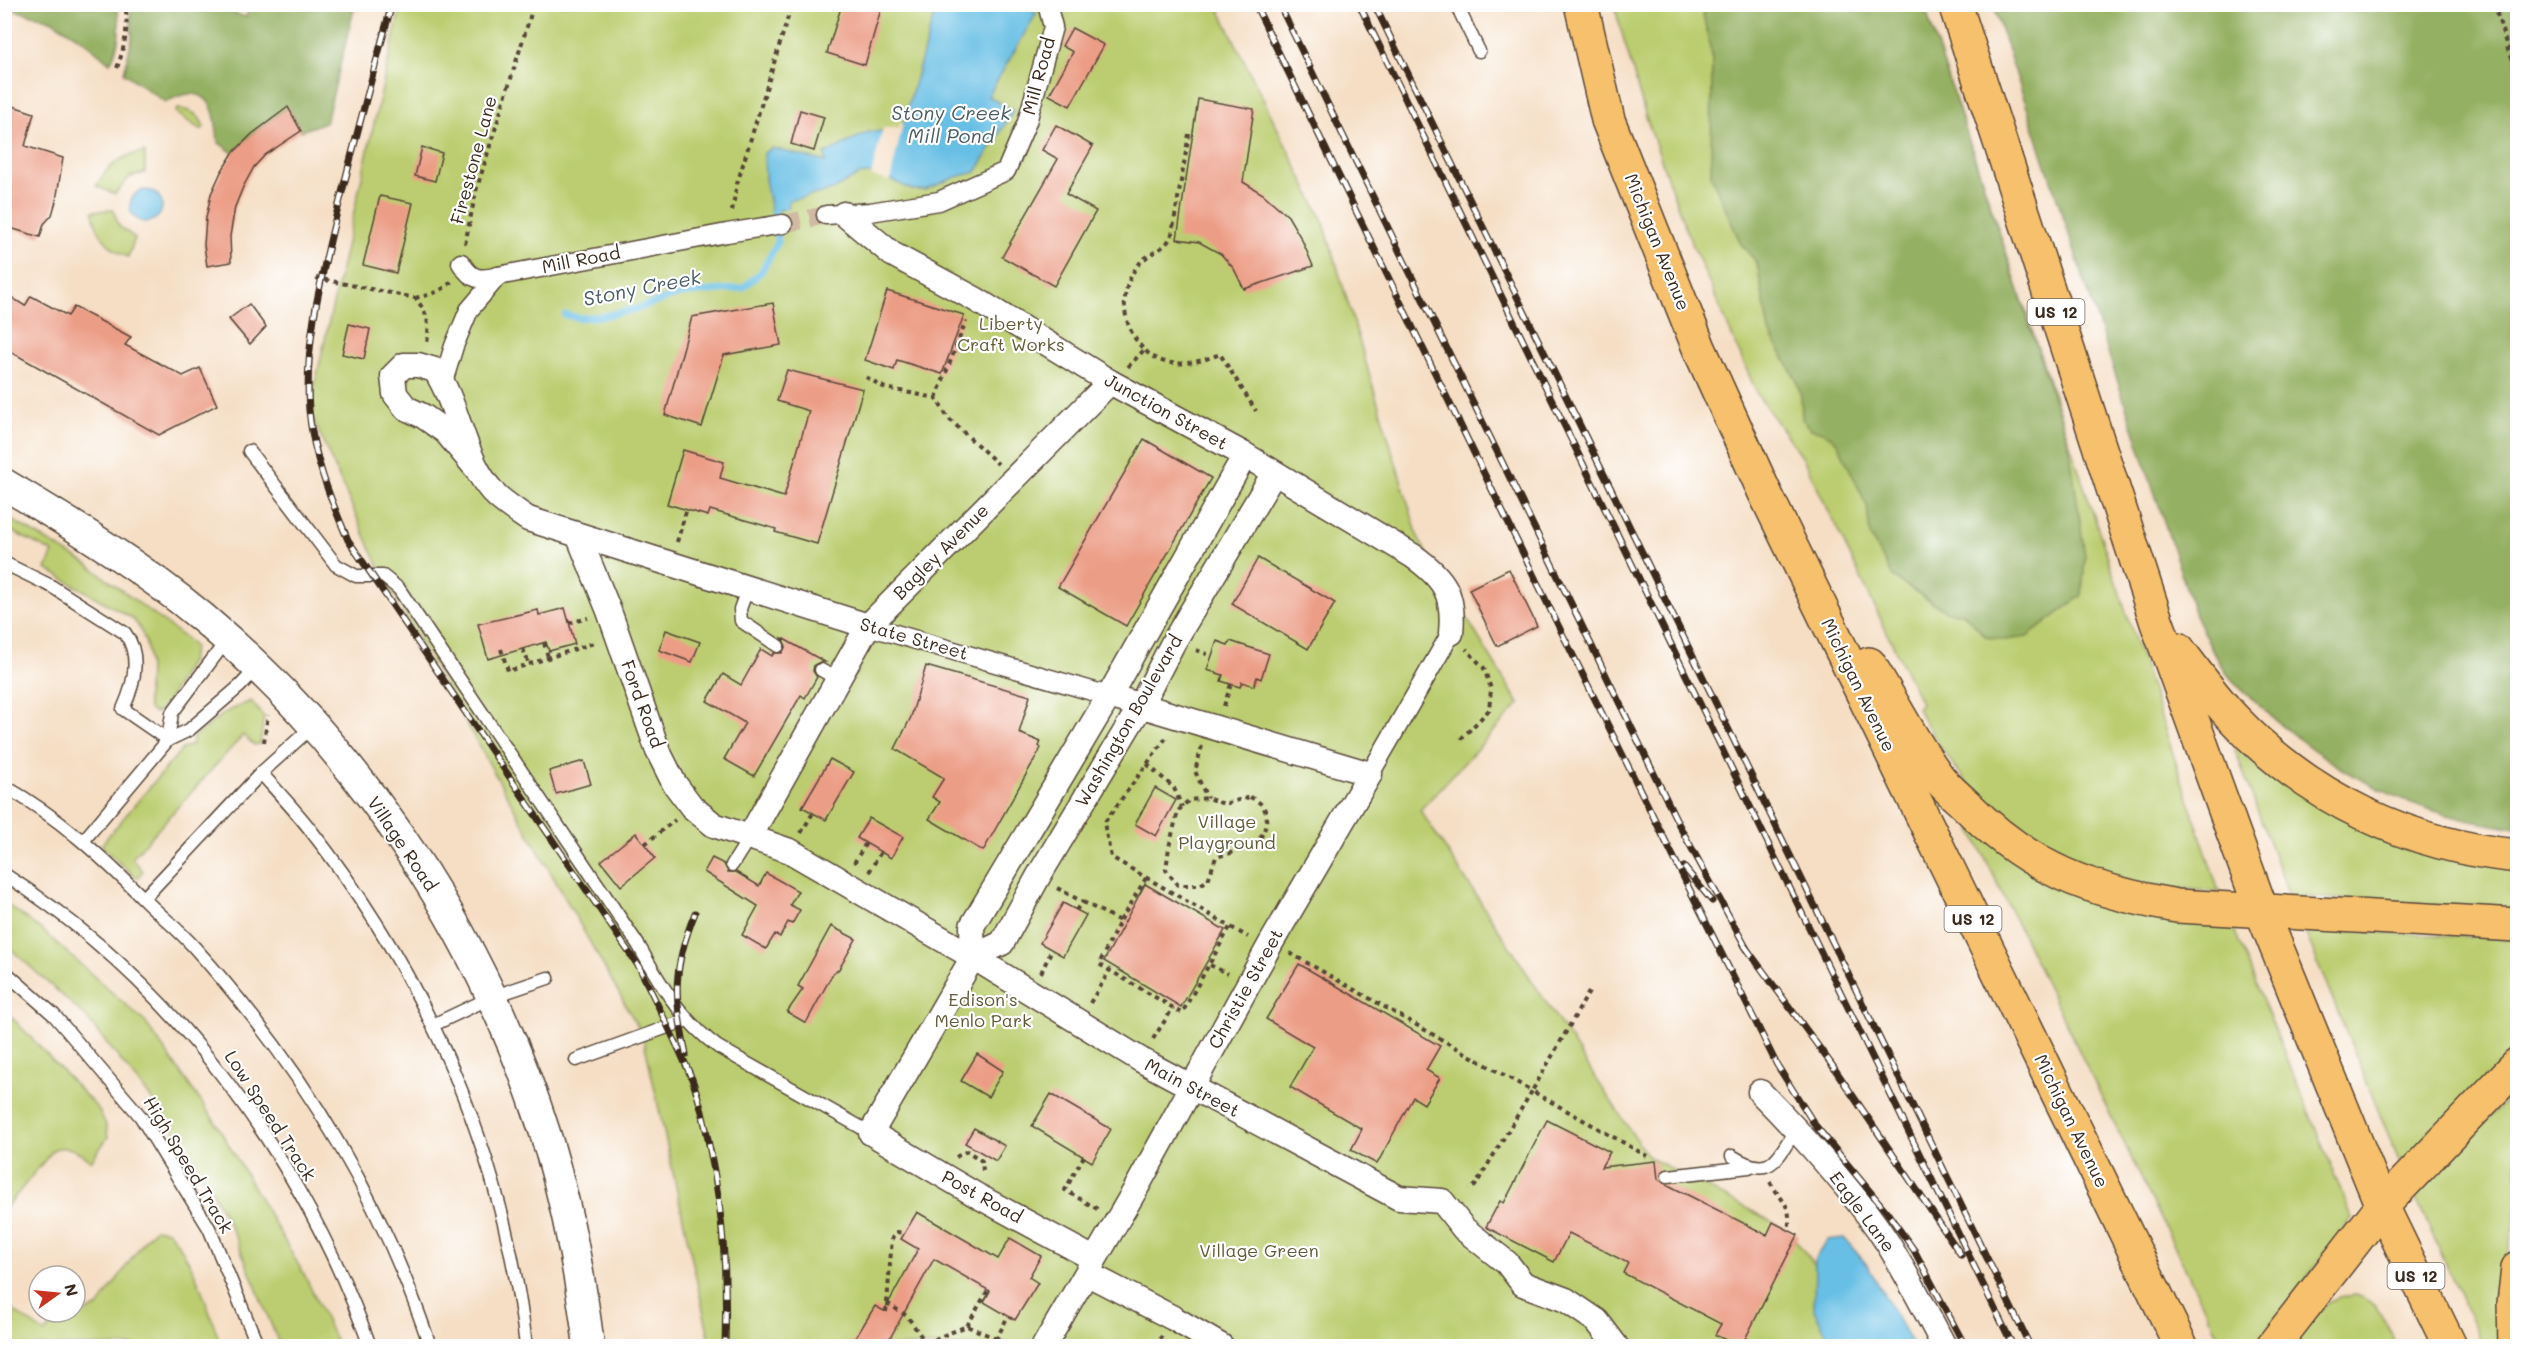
<svg xmlns="http://www.w3.org/2000/svg" width="2522" height="1351" font-family="Mali,sans-serif">
  <style>
    .green { fill: #bbcd70; stroke: #7b7c47; stroke-width: 1.5 }
    .forest { fill: #94b062; stroke: #686d40; stroke-width: 1.5 }
    .water { fill: #68bfe5; stroke: #527482; stroke-width: 1.5 }
    .pier { fill: #f5dec4 }
    .lines { fill: none; stroke-linecap: round; stroke-linejoin: round }
    .stream { stroke: #68bfe5; stroke-width: 7 }
    .building { fill: #ec9d86 }
    .pedestrian-tunnel { stroke: #d0baa3; stroke-width: 18; stroke-dasharray: 18 9; stroke-linecap: butt }
    .service-casing { stroke: #574537; stroke-width: 15 }
    .pedestrian-casing { stroke: #574537; stroke-width: 21 }
    .minor-casing { stroke: #574537; stroke-width: 27 }
    .tertiary-casing { stroke: #574537; stroke-width: 33 }
    .primary-casing { stroke: #574537; stroke-width: 36 }
    .path { stroke: #574537; stroke-width: 4; stroke-dasharray: 4.5 4.5; stroke-linecap: butt }
    .service { stroke: #fff; stroke-width: 12 }
    .pedestrian { stroke: #fff; stroke-width: 18 }
    .minor { stroke: #fff; stroke-width: 24 }
    .tertiary { stroke: #fff; stroke-width: 30 }
    .primary { stroke: #f7c06c; stroke-width: 33 }
    .rail-casing { stroke: #3b2a1e; stroke-width: 7 }
    .rail { stroke: #fff; stroke-width: 4.5; stroke-dasharray: 14; stroke-linecap: butt }
    .labels { text-anchor: middle; stroke-width: 4.5; stroke-linejoin: round; paint-order: stroke }
    .shield { fill: #fff; stroke: #766a62; stroke-width: 1.5 }
    .shield-label { font-size: 16px; font-weight: bold; fill: #3b2a1e }
    .street-label { font-size: 18px; fill: #3b2a1e; stroke: #fff }
    .park-label { font-size: 18px; fill: #615b37; stroke: #fff }
    .water-label { font-size: 20px; font-style: italic; fill: #4b5e64; stroke: #fff }
  </style>
  <rect width="100%" height="100%" fill="#fff"/>
  <filter id="ink" filterUnits="userSpaceOnUse"><feTurbulence type="fractalNoise" baseFrequency=".0167" numOctaves="2"/><feDisplacementMap in="SourceGraphic" scale="12" xChannelSelector="R" yChannelSelector="G"/><feConvolveMatrix kernelMatrix="1 2 1 2 8 2 1 2 1" color-interpolation-filters="sRGB"/></filter>
  <filter id="wash" filterUnits="userSpaceOnUse"><feTurbulence type="fractalNoise" baseFrequency=".008" numOctaves="4" result="noise"/><feDisplacementMap in="SourceGraphic" scale="24" xChannelSelector="R" yChannelSelector="G"/><feGaussianBlur stdDeviation="1.35" result="paint"/><feColorMatrix in="noise" values="0 0 0 0 0 0 0 0 0 0 0 0 0 0 0 0 0 1.4 0 .05"/><feComposite in="paint" operator="in"/></filter>
  <g filter="url(#wash)">
    <rect width="100%" height="100%" fill="#f5dec4"/>
    <!-- green -->
    <g class="green">
      <polygon points="401,5 1217,5 1324,223 1419,540 1519,704 1420,810 1647,1156 1788,1230 1875,1346 711,1346 643,1036 383,576 309,410"/>
      <path d="M1614 5H1924L2219 892C2187 889 2154 887 2123 879 2068 866 2002 825 1966 781 1947 758 1932 734 1917 708L1921 703 1803 458 1758 396 1685 227 1646 117Z"/>
      <path d="M178 109C191 110 199 114 204 127L201 130 175 112Z"/>
      <path d="M145 152V173L130 177 115 194 96 186C107 165 122 155 145 152Z"/>
      <path d="M113 210 119 226 135 238 128 257C108 249 95 232 93 211Z"/>
      <path d="M5 516 87 564 190 642 194 647 191 660 162 710 155 713 150 711C146 703 147 697 148 688 150 663 150 637 132 618L46 569 53 552 5 528Z"/>
      <polygon points="251,701 264,717 260,744 254,745 243,735 132,858 143,871 138,877 134,876 104,849 102,844 105,840 182,749 192,745 193,738 226,712"/>
      <polygon points="2237,744 2517,869 2517,910 2289,896 2235,750"/>
      <polygon points="1971,829 2231,922 2352,1218 2255,1346 2223,1346"/>
      <polygon points="5,903 42,930 145,1022 216,1123 305,1276 338,1346 280,1346 235,1236 209,1186 163,1113 84,1015 5,944"/>
      <polygon points="2304,929 2517,939 2517,1046 2408,1162 2402,1164 2399,1161"/>
      <path d="M5 1010 99 1110 106 1125 108 1137 91 1161C79 1151 70 1145 54 1149L5 1209Z"/>
      <polygon points="2517,1088 2517,1208 2505,1262 2501,1346 2483,1346 2415,1196"/>
      <path d="M155 1229 168 1231C196 1263 207 1306 221 1346H5V1305L45 1333 62 1312H85L98 1307 146 1238Z"/>
      <path d="M2355 1295C2379 1300 2388 1326 2397 1346H2293C2311 1321 2320 1297 2355 1295Z"/>
    </g>
    <!-- forest -->
    <g class="forest">
      <path d="M184 4 208 5 246 17 250 5H355L326 122 301 131 288 107 252 134 233 153 218 142C216 124 216 92 189 94 181 94 172 99 165 102L124 73 132 38 130 5Z"/>
      <path d="M15 5H111L118 11C120 30 120 46 110 63L84 41 51 20 14 10Z"/>
      <polygon points="1701,5 1924,5 2069,445 2085,556 2082,595 2027,637 2004,640 1986,637 1963,613 1947,612 1893,577 1870,535 1867,506 1837,442 1823,432 1811,429 1802,419 1801,396 1796,379 1769,332 1757,263 1741,244 1711,176 1712,56"/>
      <path d="M1993 5H2517V828C2420 819 2332 773 2261 707 2250 697 2237 687 2228 675 2214 659 2205 634 2195 615Z"/>
    </g>
    <!-- water -->
    <g class="water">
      <polygon points="937,5 1031,5 1036,14 988,96 1013,111 976,172 956,177 925,190 912,190 877,173 858,175 833,190 788,201 789,208 771,212 765,179 764,153 772,148 826,162 825,154 868,132 901,130"/>
      <circle cx="146" cy="206" r="16"/>
      <polygon points="1844,1238 1867,1265 1913,1346 1833,1346 1814,1310 1815,1259 1827,1240"/>
    </g>
    <!-- pier -->
    <polygon class="pier" points="900,123 903,123 890,181 871,176 883,128 899,128"/>
    <g class="lines">
      <!-- stream -->
      <polyline class="stream" points="565,315 579,318 603,316 636,309 680,294 743,288 761,272 778,242 774,210 777,205"/>
    </g>
    <g id="blocks">
      <!-- building -->
      <g class="building">
        <polygon points="842,4 866,4 881,9 865,65 827,53"/>
        <polygon points="1072,28 1104,45 1070,106 1049,95 1073,52 1062,46"/>
        <polygon points="1198,99 1254,109 1243,182 1263,194 1288,216 1302,240 1313,266 1244,289 1234,269 1221,254 1199,242 1177,239"/>
        <polygon points="4,103 34,113 25,146 63,158 56,201 52,215 44,224 40,237 10,228 11,225 4,223"/>
        <polygon points="288,107 301,131 265,155 254,167 243,187 235,207 230,236 231,262 207,266 204,245 206,218 211,194 221,172 233,153 252,134"/>
        <polygon points="800,110 824,117 814,151 791,144"/>
        <polygon points="1056,125 1093,146 1066,194 1096,211 1054,286 1002,257 1058,159 1042,150"/>
        <polygon points="422,147 442,153 435,181 415,176"/>
        <polygon points="380,196 413,203 396,273 363,265"/>
        <polygon points="887,291 964,315 942,374 897,360 894,370 865,360"/>
        <polygon points="31,296 68,316 74,307 131,337 125,345 183,376 200,368 217,405 159,435 4,348 4,308 11,297 25,306"/>
        <polygon points="773,303 781,345 724,355 702,427 665,415 692,317"/>
        <polygon points="249,304 266,327 250,344 229,319"/>
        <polygon points="349,324 370,329 364,359 342,354"/>
        <polygon points="787,370 863,389 817,544 775,532 776,529 710,510 708,516 667,504 683,450 724,462 720,478 784,497 809,411 777,401"/>
        <polygon points="1144,439 1211,478 1126,626 1058,587"/>
        <polygon points="1258,558 1335,603 1308,649 1232,604"/>
        <polygon points="1509,569 1537,626 1497,646 1469,589"/>
        <polygon points="565,608 575,644 549,651 546,642 488,659 478,624 538,610 539,615"/>
        <polygon points="666,630 700,642 692,662 659,650"/>
        <polygon points="782,638 825,662 820,662 814,665 813,671 817,677 805,698 801,695 754,776 724,759 745,723 707,701 723,674 741,685 761,649 772,656 774,653 782,653 786,646"/>
        <polygon points="1217,641 1228,645 1230,641 1269,654 1261,679 1257,677 1254,686 1242,682 1240,687 1221,681 1223,675 1207,670"/>
        <polygon points="926,666 1030,696 1019,733 1041,742 1039,746 1041,748 983,851 929,819 940,802 932,797 944,778 895,749 911,717"/>
        <polygon points="830,759 854,772 826,820 802,807"/>
        <polygon points="584,761 591,784 556,794 549,771"/>
        <polygon points="1155,788 1176,800 1156,836 1135,824"/>
        <polygon points="869,818 903,837 891,858 857,838"/>
        <polygon points="636,833 655,858 621,886 601,861"/>
        <polygon points="712,858 724,864 728,872 736,872 759,886 766,873 798,891 790,905 800,910 792,924 788,922 780,937 775,934 766,949 742,935 758,906 704,872"/>
        <polygon points="1145,884 1225,930 1181,1007 1104,961"/>
        <polygon points="1063,903 1086,915 1063,956 1040,943"/>
        <polygon points="831,926 856,939 839,969 832,975 806,1023 787,1012 803,989 798,986"/>
        <polygon points="1299,964 1440,1046 1426,1070 1440,1078 1424,1104 1413,1097 1377,1164 1351,1150 1362,1129 1290,1087 1313,1047 1266,1019"/>
        <polygon points="977,1054 1003,1071 988,1097 961,1081"/>
        <polygon points="1051,1094 1111,1129 1092,1162 1032,1126"/>
        <polygon points="1547,1120 1610,1152 1601,1167 1656,1161 1658,1179 1664,1183 1767,1235 1773,1222 1798,1235 1741,1347 1715,1335 1721,1324 1623,1273 1628,1263 1569,1233 1554,1262 1486,1227 1500,1201 1504,1203"/>
        <polygon points="974,1128 1005,1146 996,1161 965,1143"/>
        <polygon points="917,1212 998,1259 1010,1238 1041,1256 1029,1277 1038,1283 1015,1320 984,1302 990,1291 934,1259 885,1347 850,1347 875,1306 884,1311 918,1249 901,1239"/>
      </g>
    </g>
  </g>
  <g filter="url(#ink)">
    <use href="#blocks" fill-opacity="0" stroke="#574537" stroke-width="1.5"/>
    <g class="lines">
      <!-- pedestrian-tunnel -->
      <polyline class="pedestrian-tunnel" points="783,224 826,215"/>
      <!-- service casing -->
      <g class="service-casing">
        <g id="service">
          <polyline points="1456,4 1479,51"/>
          <path d="M249 451 336 565 356 576H383L399 589 639 946C660 984 682 1021 718 1047L871 1133"/>
          <path d="M4 563 51 586 125 633C142 656 134 685 123 709L168 740"/>
          <polyline points="748,587 740,609 741,621 778,646"/>
          <polyline points="821,670 837,679"/>
          <polyline points="168,740 172,713 227,640"/>
          <path d="M261 773C277 791 294 809 309 828 428 979 504 1156 526 1346"/>
          <path d="M4 786C59 817 101 856 145 900 161 916 179 930 194 947 301 1065 380 1195 430 1346"/>
          <polyline points="84,840 168,740 189,730 240,686 257,668"/>
          <polyline points="732,865 749,838"/>
          <path d="M4 874C176 984 301 1156 370 1346"/>
          <polyline points="144,898 261,773 313,726"/>
          <polyline points="4,971 54,1015 141,1117 209,1228 258,1346"/>
          <polyline points="433,1025 492,997 548,978"/>
          <polyline points="576,1060 687,1020"/>
          <path d="M1732 1156C1771 1180 1776 1160 1796 1129"/>
          <polyline points="1668,1176 1749,1167"/>
        </g>
      </g>
      <!-- pedestrian casing -->
      <g class="pedestrian-casing">
        <g id="pedestrian">
          <polyline points="826,215 870,212 939,201 1006,171 1027,122 1053,27 1047,4"/>
          <path d="M461 263C471 280 480 281 498 276"/>
          <polyline points="443,382 454,346 469,310 498,276 727,233 783,224"/>
          <polyline points="868,626 1109,696"/>
          <polyline points="1370,774 1451,633"/>
        </g>
      </g>
      <!-- minor casing -->
      <g class="minor-casing">
        <g id="minor">
          <path d="M844 214 892 254 975 299 1110 382 1245 455 1413 556C1444 578 1455 594 1451 633"/>
          <path d="M477 469 446 432 423 416 406 408 395 394 393 376 404 365H418L435 370C460 407 464 467 498 497 507 505 518 512 528 519L868 626"/>
          <polyline points="578,535 609,611 658,751 674,783 692,807 714,825 790,851 973,957 1141,1060 1399,1198 1442,1201 1464,1229 1507,1263 1523,1284 1566,1300 1597,1321 1616,1346"/>
          <polyline points="749,838 868,626 1110,382"/>
          <polyline points="973,957 1002,943 1038,877 1140,707 1173,643 1274,473"/>
          <path d="M1760 1092C1804 1137 1853 1190 1887 1242 1908 1276 1926 1311 1944 1346"/>
          <polyline points="1094,1259 976,1195 871,1133 973,957 972,926 1109,696 1245,455"/>
          <polyline points="1088,1274 1173,1318 1221,1346"/>
          <polyline points="1044,1346 1134,1192 1271,943 1370,774 1109,696"/>
        </g>
      </g>
      <!-- tertiary casing -->
      <g class="tertiary-casing">
        <path id="tertiary" d="M4 484C73 525 142 567 203 618 363 752 482 936 545 1133 567 1202 580 1275 589 1346"/>
      </g>
      <!-- primary casing -->
      <g class="primary-casing">
        <g id="primary">
          <polyline points="1581,4 1608,120 1699,348 1764,491 2181,1346"/>
          <polyline points="1955,4 2156,620 2261,909 2382,1206 2450,1346"/>
          <path d="M2178 649C2196 673 2214 698 2235 720 2310 799 2410 846 2518 856"/>
          <path d="M1869 664C1892 701 1912 742 1938 777 1946 788 1958 797 1967 806 2031 870 2090 891 2177 906L2518 925"/>
          <polyline points="2273,1346 2382,1206 2518,1064"/>
          <polyline points="2515,1346 2514,1303 2518,1268"/>
        </g>
      </g>
      <!-- path -->
      <g class="path">
        <polyline points="2494,4 2508,50 2518,70"/>
        <path d="M117 68C125 46 129 27 125 4"/>
        <path d="M1189 134 1172 234C1166 251 1150 251 1139 264 1116 292 1122 332 1149 354 1169 370 1198 363 1220 354L1256 411"/>
        <polyline points="732,211 737,184 792,4"/>
        <polyline points="465,244 476,191 534,4"/>
        <path d="M316 278 415 298C428 313 430 324 427 343"/>
        <path d="M415 298C429 295 442 292 452 281"/>
        <polyline points="1128,367 1144,350"/>
        <polyline points="866,377 885,388 936,398 948,418 998,464"/>
        <polyline points="936,398 966,321"/>
        <polyline points="677,542 687,508"/>
        <polyline points="569,623 588,618"/>
        <polyline points="544,643 548,657"/>
        <polyline points="501,649 508,671 597,642"/>
        <polyline points="523,649 529,664"/>
        <polyline points="1196,650 1207,654"/>
        <polyline points="1224,706 1231,684"/>
        <polyline points="1166,738 1104,823 1111,857 1248,937"/>
        <polyline points="1461,739 1489,710 1491,689 1484,668 1466,649"/>
        <polyline points="264,742 268,715"/>
        <polyline points="1202,746 1195,771 1207,798"/>
        <polyline points="1147,764 1174,788 1182,807"/>
        <path d="M1250 797C1254 799 1259 802 1262 805 1270 815 1266 833 1257 841 1246 850 1230 853 1216 857L1208 880 1200 885H1178L1166 870 1169 847 1178 811 1189 800 1207 798 1224 804Z"/>
        <polyline points="801,833 813,813"/>
        <polyline points="645,844 675,820"/>
        <polyline points="854,863 866,843"/>
        <polyline points="869,872 881,852"/>
        <polyline points="1146,878 1120,921 1099,964 1182,1013 1230,927"/>
        <polyline points="1057,888 1083,902 1076,910"/>
        <polyline points="1083,902 1120,921"/>
        <polyline points="1290,953 1532,1091 1475,1186 1469,1189"/>
        <polyline points="1210,965 1228,974"/>
        <polyline points="1041,973 1052,949"/>
        <polyline points="1589,992 1532,1091 1647,1156"/>
        <polyline points="1090,1003 1110,970"/>
        <polyline points="1153,1039 1173,1008"/>
        <polyline points="1084,1156 1065,1190 1099,1210"/>
        <polyline points="956,1157 967,1151 982,1161 983,1171"/>
        <path d="M1770 1182C1781 1201 1793 1205 1788 1230"/>
        <polyline points="887,1303 892,1238 897,1232 904,1233"/>
        <polyline points="886,1312 887,1303 907,1316 928,1346"/>
        <polyline points="967,1326 988,1290"/>
        <polyline points="996,1340 1008,1316"/>
        <polyline points="928,1346 937,1338 967,1326 1013,1346"/>
        <polyline points="1155,1346 1162,1336"/>
        <polyline points="1724,1346 1727,1341"/>
      </g>
      <!-- service -->
      <use href="#service" class="service"/>
      <!-- pedestrian -->
      <use href="#pedestrian" class="pedestrian"/>
      <!-- minor -->
      <use href="#minor" class="minor"/>
      <!-- tertiary -->
      <use href="#tertiary" class="tertiary"/>
      <!-- primary -->
      <use href="#primary" class="primary"/>
      <!-- rail casing -->
      <g class="rail-casing">
        <g id="rail">
          <path d="M392 4C372 75 354 145 336 216 321 279 304 344 309 410 313 456 330 498 348 540L639 967C657 1004 676 1041 692 1079 700 1101 706 1127 710 1150 724 1217 727 1278 725 1346"/>
          <polyline points="1255,4 1556,621 1777,1065 1815,1125 1886,1211 1914,1250 1965,1346"/>
          <polyline points="1279,4 1679,825 1748,951"/>
          <polyline points="1359,4 2013,1346"/>
          <polyline points="1374,4 2030,1346"/>
          <polyline points="1684,867 1712,901"/>
          <polyline points="1744,945 1832,1065 1961,1255"/>
          <path d="M686 1054C674 995 672 970 695 913"/>
        </g>
      </g>
      <!-- rail -->
      <use href="#rail" class="rail"/>
    </g>
  </g>
  <g class="labels">
    <!-- shield labels -->
    <g class="shield">
      <rect x="2027.5" y="299" width="57" height="26" rx="4.5"/>
      <rect x="1944.5" y="906" width="57" height="26" rx="4.5"/>
      <rect x="2387.5" y="1263" width="57" height="26" rx="4.5"/>
    </g>
    <g class="shield-label">
      <text x="2056" y="318">US 12</text>
      <text x="1973" y="925">US 12</text>
      <text x="2416" y="1282">US 12</text>
    </g>
    <!-- street labels -->
    <g class="street-label">
      <text transform="translate(1039 76) rotate(-75)" y="6">Mill Road</text>
      <text transform="translate(474 160) rotate(-75)" y="6">Firestone Lane</text>
      <text transform="translate(1657 242) rotate(68)" y="6">Michigan Avenue</text>
      <text transform="translate(581 260) rotate(-11)" y="6">Mill Road</text>
      <text transform="translate(1166 412) rotate(29)" y="6">Junction Street</text>
      <text transform="translate(941 552) rotate(-45)" y="6">Bagley Avenue</text>
      <text transform="translate(914 639) rotate(16)" y="6">State Street</text>
      <text transform="translate(1858 685) rotate(64)" y="6">Michigan Avenue</text>
      <text transform="translate(642 704) rotate(70)" y="6">Ford Road</text>
      <text transform="translate(1129 721) rotate(-60)" y="6">Washington Boulevard</text>
      <text transform="translate(402 844) rotate(56)" y="6">Village Road</text>
      <text transform="translate(1246 989) rotate(-61)" y="6">Christie Street</text>
      <text transform="translate(1192 1088) rotate(28)" y="6">Main Street</text>
      <text transform="translate(270 1116) rotate(57)" y="6">Low Speed Track</text>
      <text transform="translate(2071 1121) rotate(64)" y="6">Michigan Avenue</text>
      <text transform="translate(188 1165) rotate(59)" y="6">High Speed Track</text>
      <text transform="translate(982 1197) rotate(29)" y="6">Post Road</text>
      <text transform="translate(1862 1212) rotate(53)" y="6">Eagle Lane</text>
    </g>
    <!-- park labels -->
    <g class="park-label">
      <text x="1011" y="330">Liberty<tspan x="1011" dy="21">Craft Works</tspan></text>
      <text x="1227" y="828">Village<tspan x="1227" dy="21">Playground</tspan></text>
      <text x="983" y="1006">Edison's<tspan x="983" dy="21">Menlo Park</tspan></text>
      <text x="1259" y="1257">Village Green</text>
    </g>
    <!-- water labels -->
    <g class="water-label">
      <text x="951" y="120">Stony Creek<tspan x="951" dy="23">Mill Pond</tspan></text>
      <text transform="translate(642 288) rotate(-11)" y="7">Stony Creek</text>
    </g>
  </g>
  <!-- margin -->
  <rect width="2522" height="1351" fill="none" stroke="#fff" stroke-width="24"/>
  <!-- north arrow -->
  <g transform="translate(57 1294) rotate(75)"><circle r="28" fill="#ffffff" stroke="#b1aaa5" stroke-width="1.5"/>
  <path d="M0-4.5L10 22L0 15L-10 22Z" fill="#c8321e"/>
  <text y="-9" font-size="16" font-weight="bold" text-anchor="middle" fill="#3b2a1e">N</text>
  </g>
</svg>
